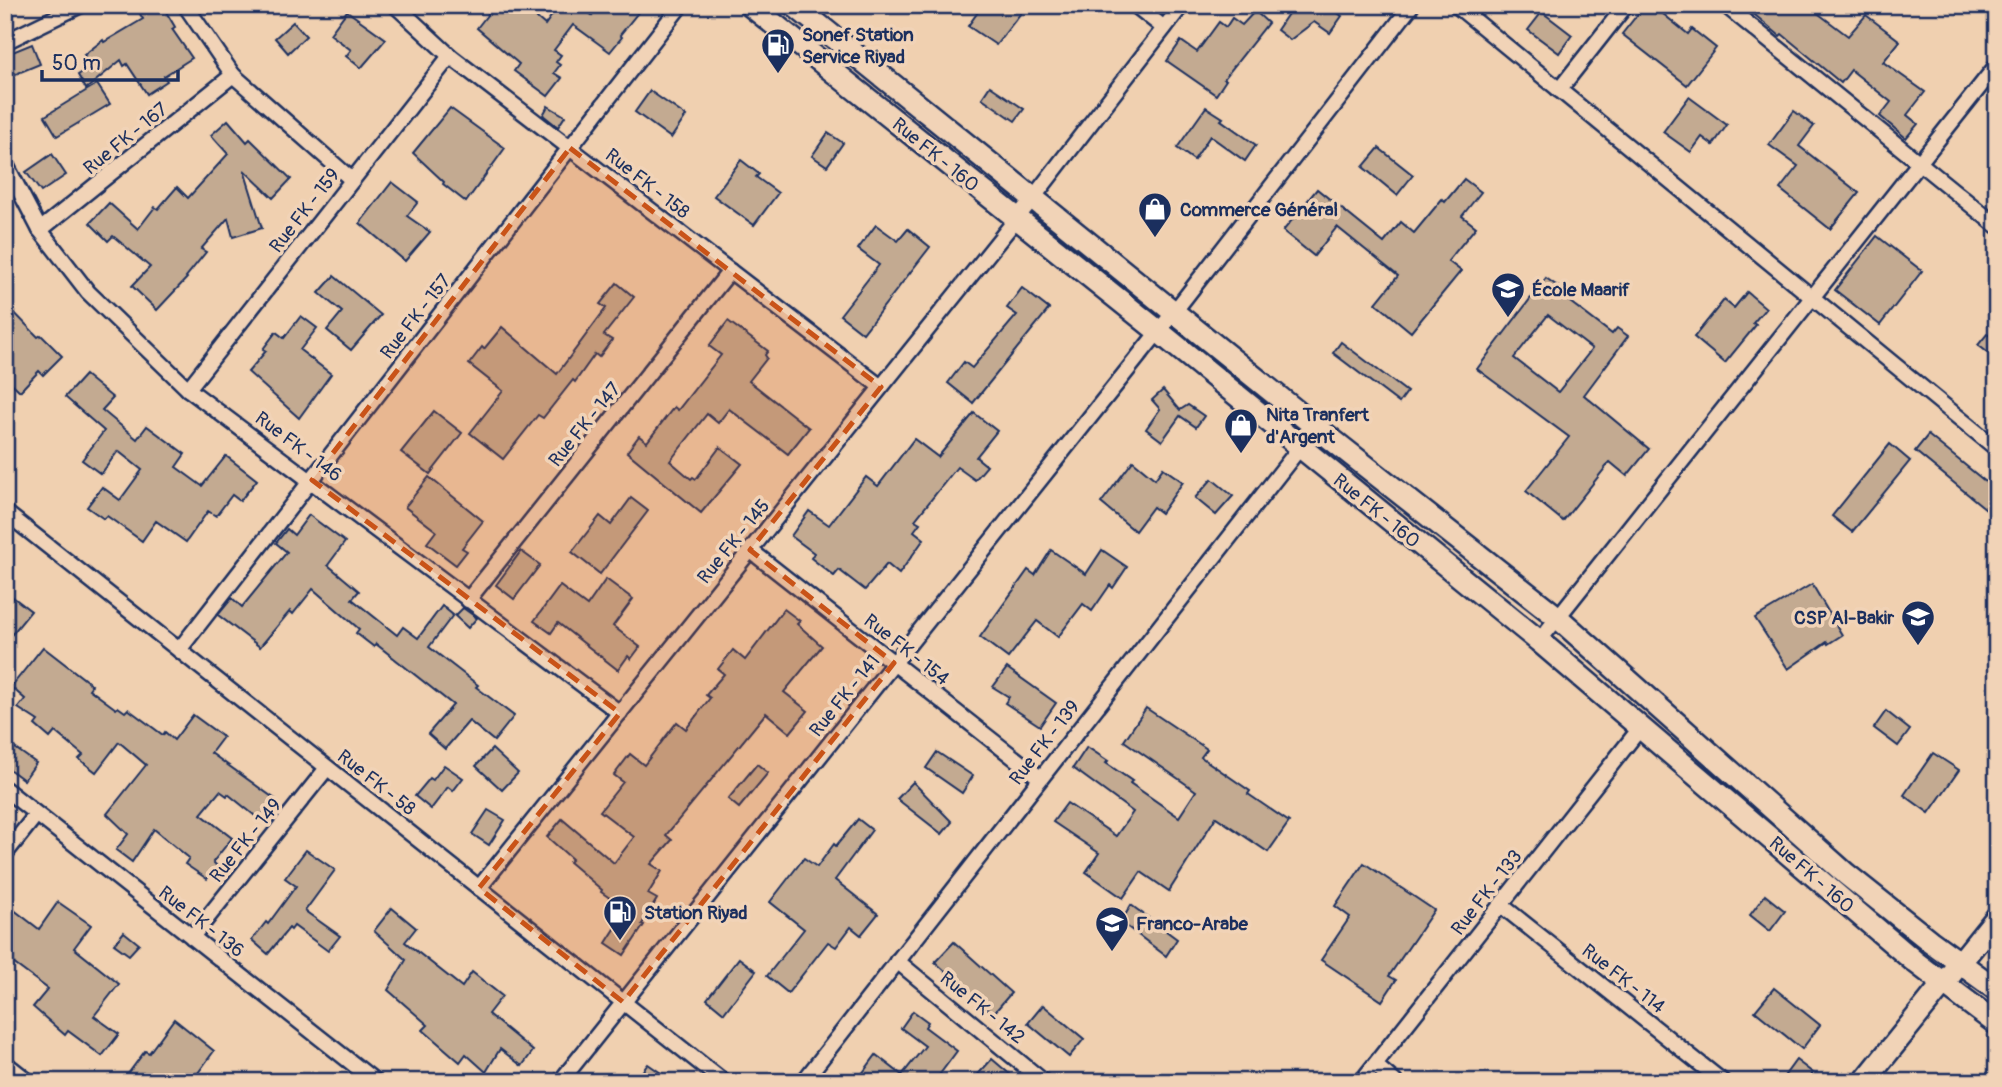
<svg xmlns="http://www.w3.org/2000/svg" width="2002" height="1087" font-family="Pangolin,sans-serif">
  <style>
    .building { fill: #c3aa91; stroke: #1b2f5e; stroke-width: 2; fill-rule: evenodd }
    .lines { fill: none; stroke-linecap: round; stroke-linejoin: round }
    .street-casing { stroke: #1b2f5e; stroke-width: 19 }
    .secondary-casing { stroke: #1b2f5e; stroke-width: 26 }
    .street { stroke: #f1d3b7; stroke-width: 14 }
    .secondary { stroke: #f1d3b7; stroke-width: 21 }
    .marked { fill: #c95318; fill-opacity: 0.2; stroke: #c95318; stroke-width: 5; stroke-dasharray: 14 9; stroke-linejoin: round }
    .labels { text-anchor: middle; stroke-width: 7; stroke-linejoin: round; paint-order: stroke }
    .poi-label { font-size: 19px; font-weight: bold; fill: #1b2f5e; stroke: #f1d3b7; text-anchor: start }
    .street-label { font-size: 19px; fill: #1b2f5e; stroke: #f1d3b7 }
  </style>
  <rect width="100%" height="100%" fill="#f0d0b0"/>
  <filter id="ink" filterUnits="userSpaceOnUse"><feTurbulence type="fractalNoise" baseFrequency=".0143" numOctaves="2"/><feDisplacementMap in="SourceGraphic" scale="14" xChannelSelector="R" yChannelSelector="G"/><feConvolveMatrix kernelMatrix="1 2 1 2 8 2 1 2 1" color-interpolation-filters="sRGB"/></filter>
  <g filter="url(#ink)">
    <!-- building -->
    <g class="building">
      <polygon points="154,5 162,5 175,27 172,29 192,58 164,76 167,81 147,94 127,64 124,66 121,60 86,89 78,75 92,66 84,55 103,40 104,42 143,19 140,14"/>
      <polygon points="495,5 522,5 545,25 559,5 579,5 592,15 600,5 644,5 620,35 622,37 610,52 573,25 554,50 561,55 556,62 560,65 554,73 562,78 548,96 514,71 519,64 477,28"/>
      <polygon points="983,5 1027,5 996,45 968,26"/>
      <polygon points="1294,5 1326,5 1342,16 1330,33 1314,22 1290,40 1277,30"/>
      <polygon points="1645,5 1652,5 1688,34 1692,29 1716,48 1687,85 1622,34"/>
      <polygon points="1743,5 1807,5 1848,36 1866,15 1900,41 1883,62 1925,92 1907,115 1918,124 1906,138 1880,116 1891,102 1851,70 1841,83 1782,34 1780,36"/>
      <polygon points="347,11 386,39 361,68 346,56 351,50 330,34"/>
      <polygon points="1255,11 1268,23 1224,79 1226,80 1216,95 1167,61 1181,41 1197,52 1219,22 1226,27 1232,18 1242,25"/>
      <polygon points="1542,12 1572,35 1559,53 1528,30"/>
      <polygon points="293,22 306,36 288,53 275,38"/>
      <polygon points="32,44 40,64 11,76 5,55"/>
      <polygon points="97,84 110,104 57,136 45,116"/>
      <polygon points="990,86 1024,109 1015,121 982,98"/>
      <polygon points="650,91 686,116 671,138 635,112"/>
      <polygon points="1689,97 1727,125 1713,145 1702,137 1691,152 1663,132"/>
      <polygon points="548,106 565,116 558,127 543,115"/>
      <polygon points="1206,107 1223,118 1221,120 1256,145 1245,161 1210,136 1194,160 1177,148"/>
      <polygon points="450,108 505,148 466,202 443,184 444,182 413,153"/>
      <polygon points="1794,111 1814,126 1799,146 1859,193 1830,229 1780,189 1798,166 1769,145"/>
      <polygon points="228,120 247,142 250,139 291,179 273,198 244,170 262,228 233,237 228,218 201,249 206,252 186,277 187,278 157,310 132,286 150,267 113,236 108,241 90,223 109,203 138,229 155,207 158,209 177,187 188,198 228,154 211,135"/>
      <polygon points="828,133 843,143 827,166 812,156"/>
      <polygon points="1379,148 1413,175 1397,195 1363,167"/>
      <polygon points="52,154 66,175 41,192 26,172"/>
      <polygon points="741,160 759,174 756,177 778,193 754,225 714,196"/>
      <polygon points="1464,179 1481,192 1462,216 1476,227 1448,261 1461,271 1411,332 1376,303 1398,276 1337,227 1314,256 1283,231 1317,189 1384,243 1401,222 1414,233 1442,199 1445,202"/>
      <polygon points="392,182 418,202 407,216 430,232 405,261 360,223"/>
      <polygon points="876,225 898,241 908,229 930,247 863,333 840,315 879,265 858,249"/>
      <polygon points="1877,236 1922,271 1880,325 1835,290"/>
      <polygon points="334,276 381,315 351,350 327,330 342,312 319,293"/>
      <path d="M1546 278 1560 288 1557 292 1612 334 1617 328 1628 336 1584 395 1649 449 1627 476 1610 462 1563 521 1526 491 1569 437 1477 369ZM1548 315 1592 349 1558 392 1514 358Z"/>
      <polygon points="617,283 634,297 604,335 612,340 599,357 595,354 575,382 573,380 543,418 538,415 503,459 470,433 503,391 469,364 482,347 484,349 502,327 557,374 606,308 600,304"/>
      <polygon points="1022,288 1049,309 973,403 948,383 964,362 972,368 1017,315 1007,308"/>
      <polygon points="1747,292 1766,308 1753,323 1756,325 1725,363 1694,337 1724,300 1734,308"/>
      <polygon points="5,303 38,337 41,335 62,356 43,375 39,371 20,391 5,377"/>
      <polygon points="301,316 317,328 300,350 331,374 299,418 248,372 266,351 263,349 276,332 284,338"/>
      <polygon points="728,321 768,351 765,355 767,358 749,381 809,428 788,454 729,409 718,423 707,414 670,461 691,479 693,477 696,479 720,447 742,464 701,513 627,452 639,436 647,442 674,407 678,410 721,355 709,346"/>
      <polygon points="1987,334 1997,341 1997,347 1991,355 1978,345"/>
      <polygon points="1341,342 1407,392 1399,403 1333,353"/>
      <polygon points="85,375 113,398 102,410 137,439 147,426 185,454 176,467 202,486 226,456 257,480 240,501 232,495 216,516 208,511 186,542 156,521 142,541 107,516 104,519 87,507 102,487 120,500 142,470 118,451 101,474 82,460 104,431 65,397"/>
      <polygon points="1163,390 1180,410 1188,405 1204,416 1196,427 1180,416 1162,441 1146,429 1160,409 1152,400"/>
      <polygon points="434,411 462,433 430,474 401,452"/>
      <polygon points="974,413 997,431 976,457 987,466 975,480 957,467 915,520 920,523 914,531 924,539 899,574 887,564 865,590 839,570 834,576 811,558 814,553 791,536 809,511 829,525 866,477 878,486 914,439 938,457"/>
      <polygon points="1928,435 1997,491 1997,518 1915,451"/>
      <polygon points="1890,444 1910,461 1852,532 1832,516"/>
      <polygon points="1133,461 1155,479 1163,468 1183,482 1161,513 1153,507 1135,531 1101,503"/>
      <polygon points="429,477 483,521 462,548 467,551 456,565 427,543 436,531 405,507"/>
      <polygon points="1212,479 1233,496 1216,515 1195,498"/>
      <polygon points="631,498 648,511 600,574 572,552 600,516 611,525"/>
      <polygon points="309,515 345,542 328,565 359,591 352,599 397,635 403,627 418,638 442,606 453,615 429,647 478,685 476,687 514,716 494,741 469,721 445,749 428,734 453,705 376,644 374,647 356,633 359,629 313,589 293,614 290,611 260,647 218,615 232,598 242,607 287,552 276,543 287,529 294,535"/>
      <polygon points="1051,550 1086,574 1102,550 1127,567 1113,588 1110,585 1092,611 1083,604 1058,637 1037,621 1008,658 980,637 1028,570 1035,575"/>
      <polygon points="521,551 540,565 514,599 496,585"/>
      <polygon points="606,579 633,599 613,626 640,647 631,659 628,656 618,670 558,623 551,633 534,621 560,586 587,606"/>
      <polygon points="1812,584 1842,635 1828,644 1827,642 1788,669 1755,618"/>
      <polygon points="5,591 31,611 5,643"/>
      <polygon points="463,608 477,618 468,628 455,616"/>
      <polygon points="784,609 800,621 797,624 822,646 784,692 808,711 790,733 766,713 666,835 672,840 651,864 662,871 648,894 657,899 642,924 644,925 624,955 606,943 627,910 601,892 602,890 569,862 572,859 547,837 562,819 614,863 634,837 600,811 623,782 614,775 630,754 644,765 677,722 686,729 710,698 706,695 724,674 718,669 733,650 745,660"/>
      <polygon points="43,647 92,685 89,689 116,709 118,707 125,712 128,709 163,735 165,732 174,740 193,715 223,737 211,753 275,799 259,819 228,794 227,796 220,791 201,814 232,838 213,862 217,866 207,879 185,864 189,858 154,829 132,862 116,850 128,834 107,814 146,765 119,742 96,772 79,759 83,755 55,732 50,738 35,725 38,721 18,708 25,699 11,687"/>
      <polygon points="1007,668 1056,703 1040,726 1005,703 1009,697 993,687"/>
      <polygon points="1146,708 1207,749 1201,757 1250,791 1248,794 1289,822 1268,852 1216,817 1169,891 1141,872 1123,898 1086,872 1099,853 1053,822 1067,803 1116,836 1133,812 1073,768 1087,747 1108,761 1106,763 1132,781 1130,783 1179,817 1196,791 1124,741"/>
      <polygon points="1886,711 1910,730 1898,746 1874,728"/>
      <polygon points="5,741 36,763 24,780 5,766"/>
      <polygon points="492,749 518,773 502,790 476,766"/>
      <polygon points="937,752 973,776 962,793 926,768"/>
      <polygon points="1933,753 1959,770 1929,813 1904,795"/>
      <polygon points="757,764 768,773 739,808 728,799"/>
      <polygon points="444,765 463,778 453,791 448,787 431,809 415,796 430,778 433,780"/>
      <polygon points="913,782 952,822 942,834 897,799"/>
      <polygon points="488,810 505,820 489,845 472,834"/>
      <polygon points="858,819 872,830 835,880 878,914 861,935 851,927 836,947 828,942 788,993 767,976 804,929 770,902 804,858 817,867 834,844 836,846"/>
      <polygon points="306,850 335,870 305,911 340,936 328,951 294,926 291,930 289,928 268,954 252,940 266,922 268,924 296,886 285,878"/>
      <polygon points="1364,863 1434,910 1389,976 1396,980 1382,1001 1321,960 1350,917 1335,906"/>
      <polygon points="1765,895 1785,911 1770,931 1750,915"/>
      <polygon points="58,902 91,925 74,948 119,984 94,1016 119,1034 102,1056 68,1031 65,1035 33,1007 48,989 5,957 5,903 39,929"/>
      <polygon points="1131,905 1177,939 1166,956 1121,922"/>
      <polygon points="392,908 416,928 405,942 462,987 472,972 502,996 488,1014 533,1051 522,1066 500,1049 486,1072 466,1054 460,1062 423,1030 428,1025 388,990 406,960 374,931"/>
      <polygon points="124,932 139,944 129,955 114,944"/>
      <polygon points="954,942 1011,993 993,1014 935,962"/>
      <polygon points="739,958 756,971 724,1013 707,999"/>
      <polygon points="1774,988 1820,1025 1802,1049 1755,1011"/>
      <polygon points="1043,1005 1084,1039 1069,1057 1028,1023"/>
      <polygon points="913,1011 928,1022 925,1027 957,1051 934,1082 856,1082 876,1055 902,1075 925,1046 901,1028"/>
      <polygon points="174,1019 214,1051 195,1077 193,1076 189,1082 122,1082 145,1051 149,1053"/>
      <polygon points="992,1059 1019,1082 971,1082"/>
      <polygon points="1796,1060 1813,1073 1807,1082 1780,1082"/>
      <polygon points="648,1064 674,1082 634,1082"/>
    </g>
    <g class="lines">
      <!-- street casing -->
      <g class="street-casing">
        <g id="street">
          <polyline points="185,5 233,75 352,180"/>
          <polyline points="395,5 450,56 881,387"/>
          <polyline points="1135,5 1164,28"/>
          <polyline points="1456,5 1997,449"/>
          <polyline points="1725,5 1997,226"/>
          <polyline points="5,42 81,5"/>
          <polyline points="1559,90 1626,5"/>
          <polyline points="5,163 40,230 88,292 188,389 620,713"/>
          <polyline points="40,230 233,75"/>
          <polyline points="188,389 450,56"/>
          <polyline points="5,512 724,1082"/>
          <polyline points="750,550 1040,778"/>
          <polyline points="468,600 730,271"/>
          <polyline points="1539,641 1997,65"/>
          <polyline points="179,650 681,5"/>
          <polyline points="5,789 376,1082"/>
          <polyline points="5,854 36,815"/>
          <polyline points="479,888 1033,198 1182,5"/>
          <polyline points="1501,905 1723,1082"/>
          <polyline points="192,937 327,768"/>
          <polyline points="897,961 1044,1082"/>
          <polyline points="5,1063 29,1082"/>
          <polyline points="1375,1065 1395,1082"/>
          <polyline points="560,1082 1181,303 1412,5"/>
          <polyline points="803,1082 1316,427"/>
          <polyline points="1361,1082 1641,727"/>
        </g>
      </g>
      <!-- secondary casing -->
      <g class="secondary-casing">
        <g id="secondary">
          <polyline points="750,5 1158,331 1539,641 1914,961 1997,1024"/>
          <polyline points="794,5 1316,427 1557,617 1846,874 1930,941 1997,990"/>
          <polyline points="1864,1082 1997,917"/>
        </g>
      </g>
      <!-- street -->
      <use href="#street" class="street"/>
      <!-- secondary -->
      <use href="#secondary" class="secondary"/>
    </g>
  </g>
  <!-- marked area -->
  <path class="marked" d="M570 148 881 387 750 550 894 663 623 1002 479 888 620 713 312 480Z"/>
  <!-- icons -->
  <defs>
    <g id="fuel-pin" transform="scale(1.75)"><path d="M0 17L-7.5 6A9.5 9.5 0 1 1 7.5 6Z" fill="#1b2f5e" stroke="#f1d3b7"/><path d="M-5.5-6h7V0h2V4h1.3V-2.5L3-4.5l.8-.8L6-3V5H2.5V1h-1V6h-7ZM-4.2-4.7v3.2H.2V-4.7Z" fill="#fff"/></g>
    <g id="shop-pin" transform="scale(1.75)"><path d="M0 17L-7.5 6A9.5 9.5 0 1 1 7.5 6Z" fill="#1b2f5e" stroke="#f1d3b7"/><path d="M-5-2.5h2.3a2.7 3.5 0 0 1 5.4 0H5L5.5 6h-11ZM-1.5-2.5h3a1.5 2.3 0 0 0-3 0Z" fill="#fff"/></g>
    <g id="school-pin" transform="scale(1.75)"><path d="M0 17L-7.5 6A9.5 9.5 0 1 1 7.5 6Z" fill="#1b2f5e" stroke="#f1d3b7"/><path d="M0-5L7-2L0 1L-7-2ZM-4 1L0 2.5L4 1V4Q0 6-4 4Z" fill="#fff"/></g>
  </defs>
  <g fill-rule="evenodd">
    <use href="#fuel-pin" x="778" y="45"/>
    <use href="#shop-pin" x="1155" y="209"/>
    <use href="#school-pin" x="1508" y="289"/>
    <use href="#shop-pin" x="1241" y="425"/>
    <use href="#school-pin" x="1918" y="617"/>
    <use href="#fuel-pin" x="620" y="912"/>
    <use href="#school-pin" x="1112" y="923"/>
  </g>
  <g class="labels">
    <!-- poi labels -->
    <g class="poi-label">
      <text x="802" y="41">Sonef Station<tspan x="802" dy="22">Service Riyad</tspan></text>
      <text x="1180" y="216">Commerce Général</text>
      <text x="1532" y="296">École Maarif</text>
      <text x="1266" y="421">Nita Tranfert<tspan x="1266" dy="22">d'Argent</tspan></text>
      <text x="1894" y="624" text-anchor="end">CSP Al-Bakir</text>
      <text x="644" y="919">Station Riyad</text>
      <text x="1136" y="930">Franco-Arabe</text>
    </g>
    <!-- street labels -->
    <g class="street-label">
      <text transform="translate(125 138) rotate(-39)" y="7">Rue FK - 167</text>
      <text transform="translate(936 154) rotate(39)" y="7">Rue FK - 160</text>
      <text transform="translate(648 183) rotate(38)" y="7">Rue FK - 158</text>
      <text transform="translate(304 210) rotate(-52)" y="7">Rue FK - 159</text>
      <text transform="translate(415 316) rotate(-52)" y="7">Rue FK - 157</text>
      <text transform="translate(584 424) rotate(-51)" y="7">Rue FK - 147</text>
      <text transform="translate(299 446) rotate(37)" y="7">Rue FK - 146</text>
      <text transform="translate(1377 510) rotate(39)" y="7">Rue FK - 160</text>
      <text transform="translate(733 541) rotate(-51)" y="7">Rue FK - 145</text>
      <text transform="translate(907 649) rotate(38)" y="7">Rue FK - 154</text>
      <text transform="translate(844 695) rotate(-51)" y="7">Rue FK - 141</text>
      <text transform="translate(1044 742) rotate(-52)" y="7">Rue FK - 139</text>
      <text transform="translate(377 782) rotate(38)" y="7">Rue FK - 58</text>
      <text transform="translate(245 840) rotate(-51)" y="7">Rue FK - 149</text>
      <text transform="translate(1812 874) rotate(41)" y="7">Rue FK - 160</text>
      <text transform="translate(1486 892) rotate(-52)" y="7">Rue FK - 133</text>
      <text transform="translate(202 921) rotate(38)" y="7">Rue FK - 136</text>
      <text transform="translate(1624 978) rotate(38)" y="7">Rue FK - 114</text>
      <text transform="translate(983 1007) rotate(39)" y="7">Rue FK - 142</text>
    </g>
  </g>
  <!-- margin -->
  <rect width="2002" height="1087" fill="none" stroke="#f1d3b7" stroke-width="28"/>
  <rect x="14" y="14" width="1974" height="1059" fill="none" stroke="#1b2f5e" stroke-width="2.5" filter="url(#ink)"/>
  <!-- scale -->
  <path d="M42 70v10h136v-10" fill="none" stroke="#1b2f5e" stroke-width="3.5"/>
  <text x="52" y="70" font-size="21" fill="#1b2f5e" stroke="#f1d3b7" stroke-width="5" paint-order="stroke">50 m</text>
</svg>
